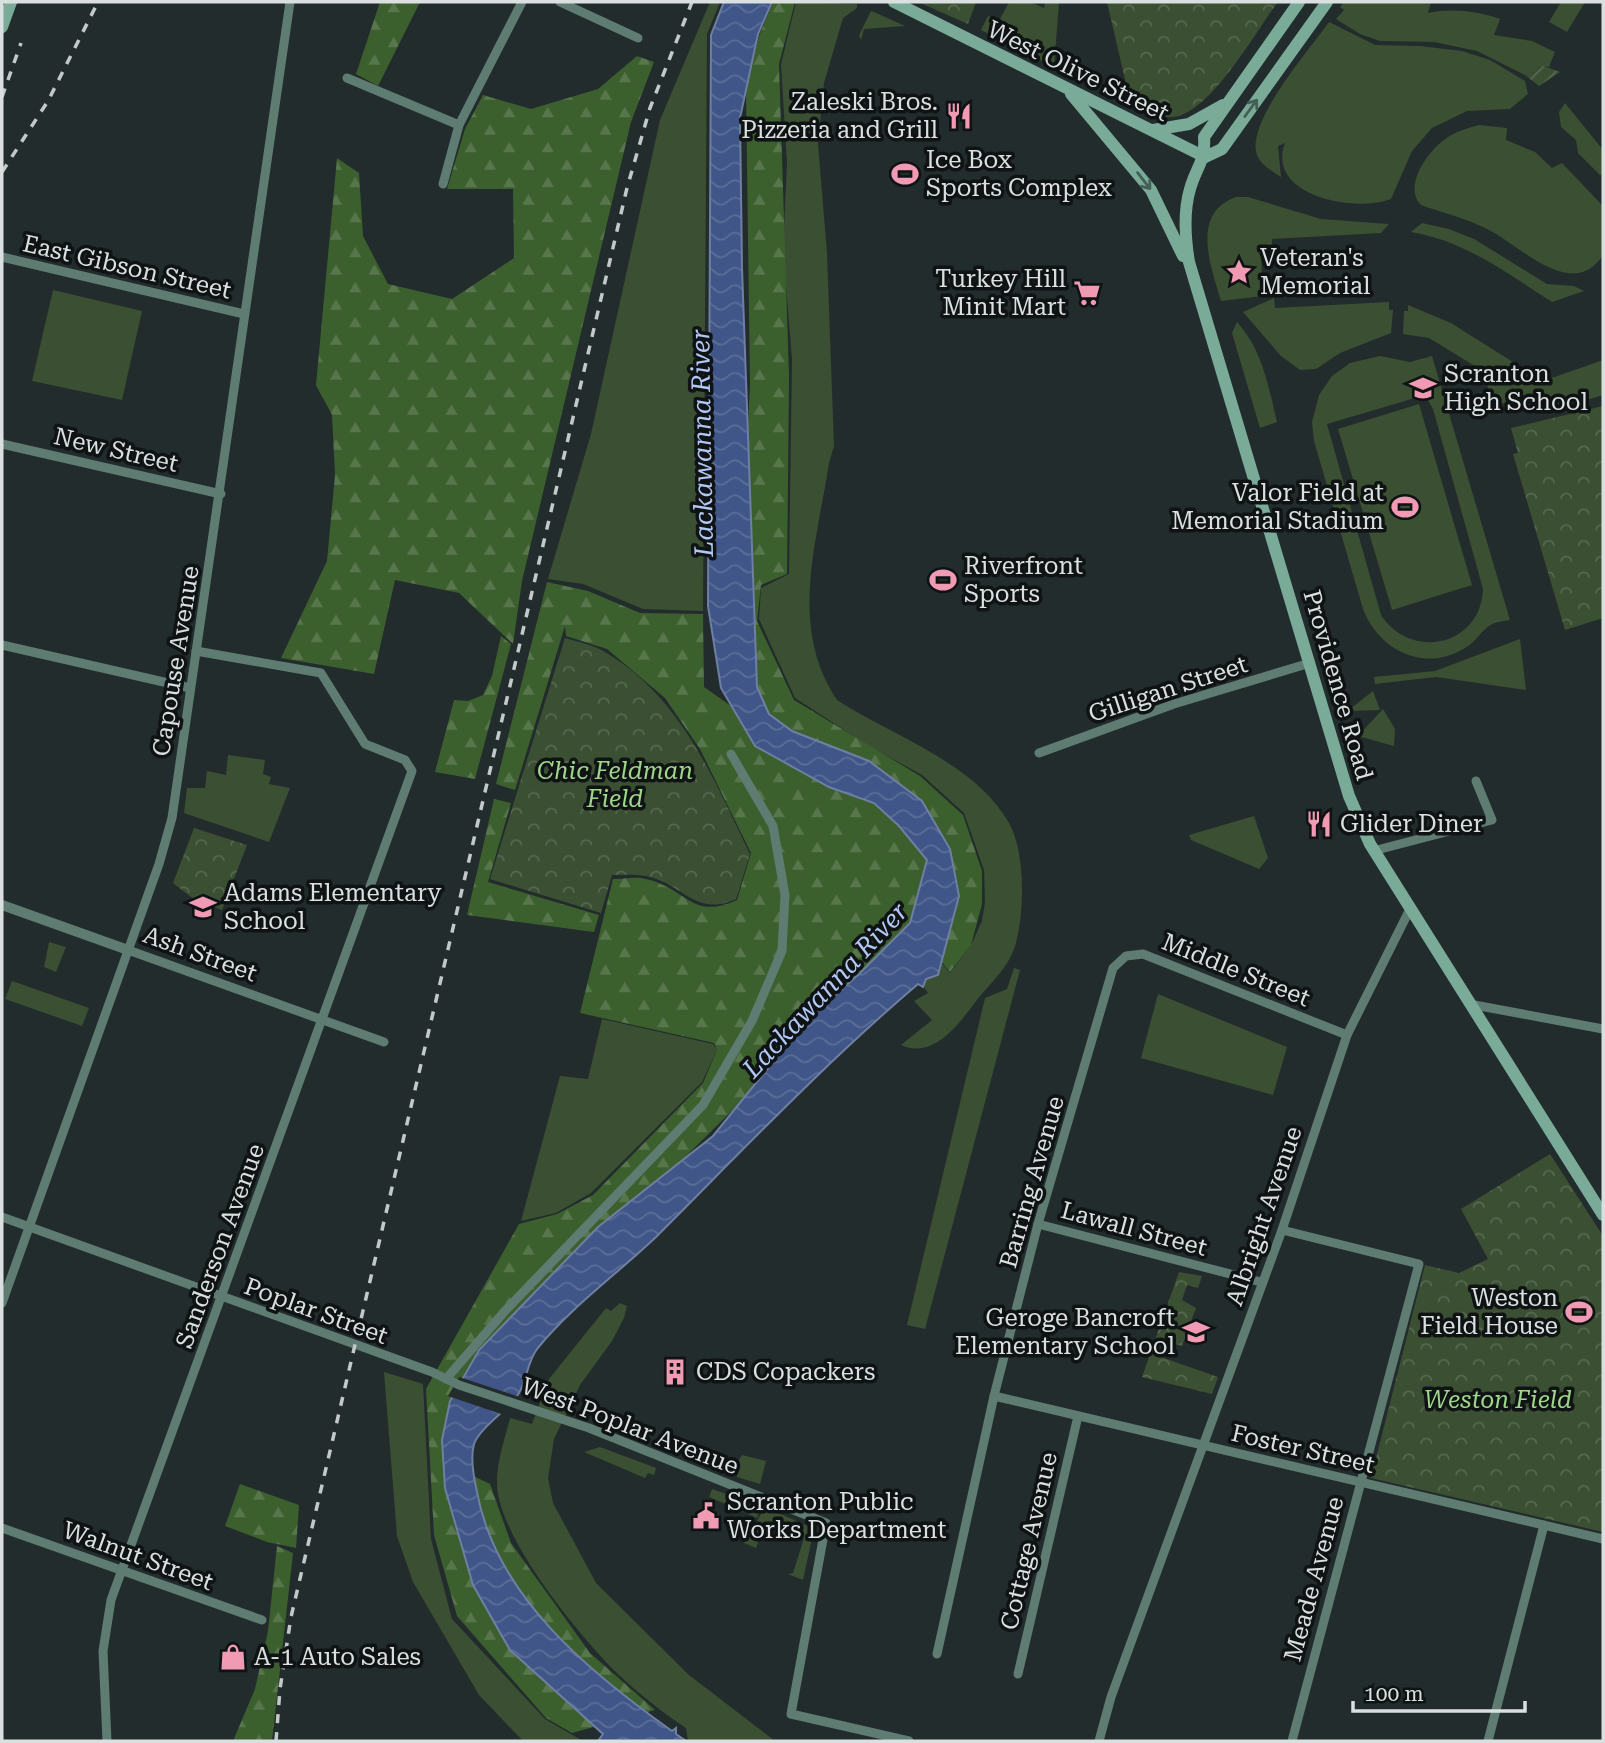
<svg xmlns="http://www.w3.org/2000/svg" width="1605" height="1743" font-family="'Roboto Serif',serif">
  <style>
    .grass { fill: #3b4f33; fill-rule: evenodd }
    .forest { fill: url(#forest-firs) }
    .park { fill: url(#park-crowns) }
    .garden { fill: url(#garden-furrows) }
    .water { fill: url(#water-waves); stroke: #6e7fa2; stroke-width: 2 }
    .pier { fill: #222c2c }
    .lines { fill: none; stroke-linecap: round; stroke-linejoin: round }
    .minor { stroke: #5e7c71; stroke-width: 9 }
    .tertiary { stroke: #5e7c71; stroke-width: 10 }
    .secondary { stroke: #7aab99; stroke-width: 12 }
    .rail { stroke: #c3c9c9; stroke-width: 3.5; stroke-dasharray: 9 9; stroke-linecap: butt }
    .oneway { stroke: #445f56 }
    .labels { text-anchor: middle; stroke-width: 7; stroke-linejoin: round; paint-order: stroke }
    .street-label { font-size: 24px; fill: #dae0e0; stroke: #0f1314 }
    .poi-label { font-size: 24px; fill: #dae0e0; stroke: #0f1314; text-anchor: start }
    .park-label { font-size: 24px; font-style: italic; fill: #9fd68a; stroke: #0f1314 }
    .water-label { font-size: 26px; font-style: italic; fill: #b1c8f6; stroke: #0f1314 }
  </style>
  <defs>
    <pattern id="forest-firs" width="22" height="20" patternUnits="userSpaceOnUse" patternTransform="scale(1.75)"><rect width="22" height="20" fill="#3c5f2e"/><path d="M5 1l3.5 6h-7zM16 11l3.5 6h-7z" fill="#58764c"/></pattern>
    <pattern id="park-crowns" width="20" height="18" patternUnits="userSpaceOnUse" patternTransform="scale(1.75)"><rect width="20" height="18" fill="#3b4f33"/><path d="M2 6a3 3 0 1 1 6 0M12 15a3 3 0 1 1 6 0" fill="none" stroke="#576850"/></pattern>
    <pattern id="garden-furrows" width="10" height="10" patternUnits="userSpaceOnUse" patternTransform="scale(1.75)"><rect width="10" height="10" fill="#3b4f33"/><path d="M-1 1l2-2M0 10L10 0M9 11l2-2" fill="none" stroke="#576850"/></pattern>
    <pattern id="water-waves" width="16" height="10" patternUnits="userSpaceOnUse" patternTransform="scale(1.75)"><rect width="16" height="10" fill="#405688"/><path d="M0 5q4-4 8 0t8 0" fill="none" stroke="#5b6e98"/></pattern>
  </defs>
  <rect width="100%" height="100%" fill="#222c2c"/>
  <!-- grass -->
  <g class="grass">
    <polygon points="710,2 720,2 707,34 703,611 643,609 583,584 548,579 591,434 660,120"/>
    <path d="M796 2 857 4V8L843 18 824 83 818 144 827 253 834 446 829 463C817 543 788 626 837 700 894 737 974 762 1009 823 1026 853 1025 917 1014 949 1007 968 993 981 980 996 962 1019 936 1061 901 1045L932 1020 914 1001 928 993 924 987 926 979 938 976 939 960 950 973 971 945 982 921 985 902 984 870 964 813 922 775 869 746 795 698 759 619 761 588 789 574 792 359 783 249 787 163 781 64Z"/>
    <polygon points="1009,2 1030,2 1044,8 1045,2 1059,2 1054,67 981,30 988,16 999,21"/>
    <path d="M1344 2H1431L1428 13C1452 8 1477 11 1500 19L1494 35 1532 41 1555 52 1549 67 1540 66 1537 71 1525 75 1477 51 1434 42 1380 41 1360 34 1336 19 1344 10 1340 7Z"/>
    <polygon points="1561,2 1585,2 1567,32 1549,22"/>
    <polygon points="871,11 874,12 905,26 864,29 861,40 859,35"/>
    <path d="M1329 22 1375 45 1420 46 1462 51 1490 60 1525 81 1528 94 1510 109 1467 111 1432 128 1412 151 1391 199C1355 213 1265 196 1285 143L1278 146 1281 177C1272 171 1261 165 1257 155 1245 123 1310 49 1329 22Z"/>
    <polygon points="1565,103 1603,150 1603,174 1600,175 1578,153 1576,140 1561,127 1559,112"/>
    <path d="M1479 125 1507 128 1506 140 1535 152 1552 168 1562 163 1603 206V255C1572 303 1519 244 1487 229 1466 218 1443 213 1421 205 1403 187 1427 152 1444 140 1454 132 1467 128 1479 125Z"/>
    <path d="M1236 197H1248L1321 219 1389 224 1381 233 1272 239V251L1261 253 1263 296 1221 301C1211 267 1190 213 1236 197Z"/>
    <path d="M1422 223 1449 229 1474 239 1547 284 1574 286 1584 291 1552 302C1507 273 1465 241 1411 232Z"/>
    <polygon points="53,290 142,311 122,400 32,381"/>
    <polygon points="1274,298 1275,308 1389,302 1389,310 1393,310 1391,333 1340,353 1316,369 1300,370 1281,356 1243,312"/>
    <path d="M1408 305 1451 323 1543 381 1603 360V395C1568 407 1528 411 1492 401L1483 371 1429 338 1403 334 1404 311H1408Z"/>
    <path d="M1237 322C1263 351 1268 385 1277 422L1260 428 1232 333Z"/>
    <path d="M1380 356 1410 362 1432 356 1510 620C1504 621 1494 622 1489 626 1480 632 1475 643 1465 648 1425 673 1379 651 1363 609L1314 441 1312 422 1319 395 1332 376 1350 363ZM1425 395 1433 409 1483 589C1481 646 1411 661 1381 615L1327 424Z"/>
    <polygon points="1419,404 1472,585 1392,610 1338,429"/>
    <polygon points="1520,639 1526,690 1436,677 1375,684 1374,677 1435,671"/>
    <polygon points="1373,691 1380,710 1350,711 1350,709"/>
    <polygon points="1383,709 1395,729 1394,746 1358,736"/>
    <polygon points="228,755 265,760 263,774 271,777 269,784 290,788 269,842 184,813 187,788 205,788 207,771 226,775"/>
    <polygon points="1254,816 1268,858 1259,869 1191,840 1189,835"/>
    <polygon points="49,942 66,947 56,972 44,967"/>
    <polygon points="207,958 227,965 224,975 203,967"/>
    <polygon points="1014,968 1020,970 925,1329 907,1325 985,998 1007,989"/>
    <polygon points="12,981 89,1008 82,1026 5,999"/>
    <polygon points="1158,994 1287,1047 1273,1095 1141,1058"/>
    <polygon points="602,1019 713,1044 717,1050 702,1082 591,1193 556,1213 521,1221 560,1076 588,1079"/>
    <path d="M620 1303 627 1306 624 1318 612 1341 580 1385 554 1439 548 1478 553 1503 596 1583 689 1675 775 1741H688L686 1728C662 1712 639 1694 618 1674 581 1638 495 1534 497 1481 497 1461 505 1438 510 1418L532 1424 549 1379 606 1308 611 1311Z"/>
    <polygon points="384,1372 423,1384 431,1539 452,1619 545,1719 583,1741 523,1741 479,1695 413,1582 397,1536"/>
    <polygon points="600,1447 656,1468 654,1475 648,1473 645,1478 584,1452"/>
    <polygon points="742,1455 766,1461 760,1484 737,1477 737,1463"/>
    <polygon points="712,1489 761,1506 757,1518 709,1497"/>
    <polygon points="765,1507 810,1527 813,1534 803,1580 788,1574 793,1573 804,1538 764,1524 756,1548 744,1543"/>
  </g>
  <!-- forest -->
  <g class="forest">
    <polygon points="380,2 420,2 378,86 356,74"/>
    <path d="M773 2H795L779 64 789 376 787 574 761 585 757 621 794 700 920 776 963 815 982 871V904L971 945 950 972 939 959 753 1090 576 1265 457 1468 490 1484 511 1543 590 1653 655 1710 572 1733 546 1718 457 1616 434 1535 426 1389 519 1224 557 1214 593 1195 703 1083 717 1050 714 1043 580 1013 613 879C623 879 636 876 646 879 687 888 691 921 737 900L751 853 700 749 665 698 607 649 566 636 565 626 515 790 496 784 547 582 588 591 640 613 703 614 704 687 731 706 734 700 750 386 746 87 759 36Z"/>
    <polygon points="637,56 654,62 631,122 522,581 513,644 459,593 395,580 374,674 281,658 327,561 335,475 332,415 316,385 337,158 359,173 363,236 388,284 452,299 514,258 513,189 447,189 465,129 483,95 531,109 598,89"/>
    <polygon points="501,636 511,644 475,779 435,772 454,700 468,701 483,695 492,676"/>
    <polygon points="494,799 511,803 488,882 599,915 594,932 467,915"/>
    <polygon points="240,1484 299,1505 296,1548 267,1542 225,1526"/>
    <polygon points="277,1546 293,1553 272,1741 233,1741 255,1689 268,1631"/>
  </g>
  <!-- park -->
  <g class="park">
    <polygon points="918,2 976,2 968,24"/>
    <path d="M1107 2H1278C1255 32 1211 113 1173 117 1158 119 1144 111 1131 105Z"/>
    <polygon points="1603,406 1603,618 1565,630 1513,454 1518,453 1511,428"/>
    <path d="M565 638C578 642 594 645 605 652 681 697 713 778 750 854L736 899C696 918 682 883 646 876 635 874 623 875 612 875L601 913 490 879Z"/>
    <polygon points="194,828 247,845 222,910 195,900 173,883"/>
    <polygon points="1550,1154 1603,1236 1603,1532 1371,1478 1425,1265 1459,1273 1488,1259 1461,1209"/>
    <polygon points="1179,1272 1202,1276 1198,1288 1187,1285 1182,1300 1196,1308 1182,1346 1167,1342 1161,1357 1218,1377 1212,1394 1142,1377"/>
  </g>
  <!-- garden -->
  <polygon class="garden" points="1541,65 1560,72 1539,86 1525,75 1537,71"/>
  <!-- water -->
  <path class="water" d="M724 2H772L758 34 740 118 742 268 757 687 769 714 792 731 869 761 922 801 950 849 959 896 938 975 926 979 923 987 918 984C826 1062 742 1151 656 1237 617 1274 571 1307 537 1349 527 1363 527 1379 519 1393 510 1409 480 1427 474 1444 470 1458 474 1479 477 1492 496 1596 589 1672 672 1731L676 1728V1734L686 1741H598L603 1734 510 1650 473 1585 445 1488 442 1440 450 1401 479 1350 598 1227 713 1136 808 1019 859 974 910 923 927 860 899 826 874 803 829 787 755 746 721 688 708 606 711 35Z"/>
  <!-- pier -->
  <polygon class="pier" points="459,1377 520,1397 504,1415 448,1396"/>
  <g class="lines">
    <!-- minor -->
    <g class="minor">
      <polyline points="560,2 638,38"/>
      <polyline points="347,78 459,125"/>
      <polyline points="443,184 459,125 522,2"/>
      <polyline points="2,257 244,314"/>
      <polyline points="2,444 221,494"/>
      <polyline points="2,645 190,688"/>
      <polyline points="1039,753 1174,704 1310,663"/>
      <polyline points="1373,851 1492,820 1476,781"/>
      <polyline points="128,950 384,1042"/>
      <polyline points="1469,1004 1603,1029"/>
      <polyline points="2,1217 432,1372 459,1385 589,1428 826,1523 791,1714 909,1741"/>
      <polyline points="1038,1224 1261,1282"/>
      <polyline points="1282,1230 1419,1264 1292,1741"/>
      <polyline points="2,1303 159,864 172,818 290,2"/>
      <polyline points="446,1379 504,1312 703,1105 752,1021 782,951 785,895 773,826 731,754"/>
      <polyline points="994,1396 1603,1539"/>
      <polyline points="2,1528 262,1620"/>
      <polyline points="937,1654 994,1396 1038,1224 1113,968 1126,956 1143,954 1347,1035"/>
      <polyline points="1018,1674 1078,1416"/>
      <polyline points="107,1741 103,1651 111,1600 412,771 405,760 365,744 321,673 196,651"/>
      <polyline points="1099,1741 1111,1697 1282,1230 1347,1035 1411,907"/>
      <polyline points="1488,1741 1544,1525"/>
    </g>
    <!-- tertiary -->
    <polyline class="tertiary" points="2,905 128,950"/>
    <!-- secondary -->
    <g class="secondary">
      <polyline points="894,2 1205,157"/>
      <path d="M1299 2 1204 137C1206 161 1196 167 1190 189 1183 213 1185 238 1189 262L1349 796 1370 844 1603 1215"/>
      <polyline points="2,27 11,2"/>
      <polyline points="1071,94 1151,190 1183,256"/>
      <polyline points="1153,130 1189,124 1223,105"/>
      <polyline points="1205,157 1222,149 1327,2"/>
    </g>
    <!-- rail -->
    <g class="rail">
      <polyline points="2,97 21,43"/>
      <polyline points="2,172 48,101 98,2"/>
      <polyline points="276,1741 280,1689 291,1617 627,188 650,108 692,2"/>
    </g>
  </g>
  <!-- one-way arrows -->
  <defs><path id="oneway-shaft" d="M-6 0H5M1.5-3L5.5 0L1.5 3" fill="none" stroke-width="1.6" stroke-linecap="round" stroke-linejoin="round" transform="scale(1.75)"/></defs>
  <g class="oneway">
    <use href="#oneway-shaft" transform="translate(1251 108) rotate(-54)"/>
    <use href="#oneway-shaft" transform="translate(1144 181) rotate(52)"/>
  </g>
  <!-- icons -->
  <defs>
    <g id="restaurant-bare" transform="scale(2.1)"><path d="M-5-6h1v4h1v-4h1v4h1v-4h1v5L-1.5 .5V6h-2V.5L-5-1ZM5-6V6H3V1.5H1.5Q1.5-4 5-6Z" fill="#f09ab4" stroke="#0f1314" stroke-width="2.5" paint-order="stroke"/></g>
    <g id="stadium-bare" transform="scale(2.1)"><path d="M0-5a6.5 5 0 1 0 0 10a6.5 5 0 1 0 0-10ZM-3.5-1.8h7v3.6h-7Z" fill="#f09ab4" stroke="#0f1314" stroke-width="2.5" paint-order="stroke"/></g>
    <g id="sight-bare" transform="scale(2.1)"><path d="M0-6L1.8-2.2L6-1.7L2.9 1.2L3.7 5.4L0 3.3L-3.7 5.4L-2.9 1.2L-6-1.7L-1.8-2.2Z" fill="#f09ab4" stroke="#0f1314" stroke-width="2.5" paint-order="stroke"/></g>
    <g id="supermarket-bare" transform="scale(2.1)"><path d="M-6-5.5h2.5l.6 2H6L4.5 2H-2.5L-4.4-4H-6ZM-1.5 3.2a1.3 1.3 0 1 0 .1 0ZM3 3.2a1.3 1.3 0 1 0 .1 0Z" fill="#f09ab4" stroke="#0f1314" stroke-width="2.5" paint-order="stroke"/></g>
    <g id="school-bare" transform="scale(2.1)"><path d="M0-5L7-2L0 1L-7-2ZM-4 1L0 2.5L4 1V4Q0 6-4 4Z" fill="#f09ab4" stroke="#0f1314" stroke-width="2.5" paint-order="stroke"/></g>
    <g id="building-bare" transform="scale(2.1)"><path d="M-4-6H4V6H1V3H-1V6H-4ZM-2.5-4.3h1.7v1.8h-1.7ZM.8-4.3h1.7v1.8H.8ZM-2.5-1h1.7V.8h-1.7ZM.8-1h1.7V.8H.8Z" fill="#f09ab4" stroke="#0f1314" stroke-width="2.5" paint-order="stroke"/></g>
    <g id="civic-bare" transform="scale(2.1)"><path d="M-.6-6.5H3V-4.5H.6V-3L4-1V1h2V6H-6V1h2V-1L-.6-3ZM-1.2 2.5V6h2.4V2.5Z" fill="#f09ab4" stroke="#0f1314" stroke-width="2.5" paint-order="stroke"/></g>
    <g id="shop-bare" transform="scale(2.1)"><path d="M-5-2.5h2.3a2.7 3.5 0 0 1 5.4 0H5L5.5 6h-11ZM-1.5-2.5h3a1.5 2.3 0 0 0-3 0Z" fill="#f09ab4" stroke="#0f1314" stroke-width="2.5" paint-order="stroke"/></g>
  </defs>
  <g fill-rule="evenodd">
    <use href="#restaurant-bare" x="959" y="116"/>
    <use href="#stadium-bare" x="905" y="174"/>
    <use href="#sight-bare" x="1239" y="272"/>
    <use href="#supermarket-bare" x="1087" y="293"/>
    <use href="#school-bare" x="1423" y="388"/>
    <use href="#stadium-bare" x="1405" y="507"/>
    <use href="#stadium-bare" x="943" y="580"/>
    <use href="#restaurant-bare" x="1319" y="824"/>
    <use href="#school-bare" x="203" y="907"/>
    <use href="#stadium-bare" x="1579" y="1312"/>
    <use href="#school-bare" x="1196" y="1332"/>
    <use href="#building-bare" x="675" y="1372"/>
    <use href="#civic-bare" x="706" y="1516"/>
    <use href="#shop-bare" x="233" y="1657"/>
  </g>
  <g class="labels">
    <!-- street labels -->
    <g class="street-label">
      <text transform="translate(1078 71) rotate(26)" y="8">West Olive Street</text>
      <text transform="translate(127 267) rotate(13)" y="8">East Gibson Street</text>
      <text transform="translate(116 450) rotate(13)" y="8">New Street</text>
      <text transform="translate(176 661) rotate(-81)" y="8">Capouse Avenue</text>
      <text transform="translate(1338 685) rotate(74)" y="8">Providence Road</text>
      <text transform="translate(1168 689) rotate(-18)" y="8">Gilligan Street</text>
      <text transform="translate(200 954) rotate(20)" y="8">Ash Street</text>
      <text transform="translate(1236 970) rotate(22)" y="8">Middle Street</text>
      <text transform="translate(1032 1182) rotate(-74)" y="8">Barring Avenue</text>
      <text transform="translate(1264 1216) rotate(-71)" y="8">Albright Avenue</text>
      <text transform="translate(1134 1229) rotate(15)" y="8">Lawall Street</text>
      <text transform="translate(220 1246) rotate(-70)" y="8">Sanderson Avenue</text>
      <text transform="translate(316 1311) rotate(20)" y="8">Poplar Street</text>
      <text transform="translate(630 1426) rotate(21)" y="8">West Poplar Avenue</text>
      <text transform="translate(1303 1449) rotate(13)" y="8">Foster Street</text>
      <text transform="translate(1029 1541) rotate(-77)" y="8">Cottage Avenue</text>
      <text transform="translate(138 1556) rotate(20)" y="8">Walnut Street</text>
      <text transform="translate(1314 1579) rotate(-75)" y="8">Meade Avenue</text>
    </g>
    <!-- poi labels -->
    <g class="poi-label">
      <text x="938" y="110" text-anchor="end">Zaleski Bros.<tspan x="938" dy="28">Pizzeria and Grill</tspan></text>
      <text x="926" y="168">Ice Box<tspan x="926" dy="28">Sports Complex</tspan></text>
      <text x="1260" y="266">Veteran's<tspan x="1260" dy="28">Memorial</tspan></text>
      <text x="1066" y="287" text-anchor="end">Turkey Hill<tspan x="1066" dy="28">Minit Mart</tspan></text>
      <text x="1444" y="382">Scranton<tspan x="1444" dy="28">High School</tspan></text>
      <text x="1384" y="501" text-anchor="end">Valor Field at<tspan x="1384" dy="28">Memorial Stadium</tspan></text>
      <text x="964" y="574">Riverfront<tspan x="964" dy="28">Sports</tspan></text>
      <text x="1340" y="832">Glider Diner</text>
      <text x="224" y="901">Adams Elementary<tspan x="224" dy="28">School</tspan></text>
      <text x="1558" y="1306" text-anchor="end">Weston<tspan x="1558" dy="28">Field House</tspan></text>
      <text x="1175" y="1326" text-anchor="end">Geroge Bancroft<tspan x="1175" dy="28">Elementary School</tspan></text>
      <text x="696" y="1380">CDS Copackers</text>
      <text x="727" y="1510">Scranton Public<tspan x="727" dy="28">Works Department</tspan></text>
      <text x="254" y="1665">A-1 Auto Sales</text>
    </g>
    <!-- park labels -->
    <g class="park-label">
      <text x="615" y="779">Chic Feldman<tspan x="615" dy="28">Field</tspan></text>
      <text x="1498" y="1408">Weston Field</text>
    </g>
    <!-- water labels -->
    <g class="water-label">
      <text transform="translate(702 443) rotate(-91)" y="9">Lackawanna River</text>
      <text transform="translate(825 990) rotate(-47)" y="9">Lackawanna River</text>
    </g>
  </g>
  <!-- border -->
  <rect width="1605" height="1743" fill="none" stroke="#dae0e0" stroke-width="7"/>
  <!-- scale -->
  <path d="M1353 1701v10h172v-10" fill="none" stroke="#dae0e0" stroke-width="3.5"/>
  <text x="1364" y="1701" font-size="21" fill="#dae0e0" stroke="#0f1314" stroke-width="5" paint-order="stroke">100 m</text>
</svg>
